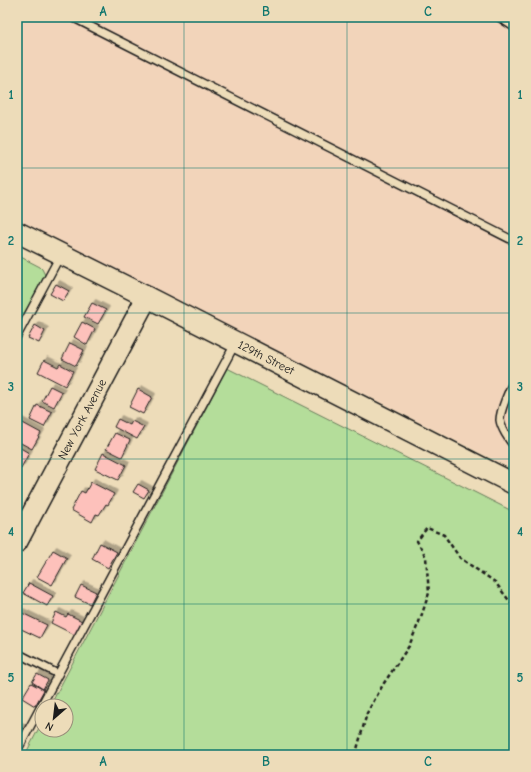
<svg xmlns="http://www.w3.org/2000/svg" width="531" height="772" font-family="'Comic Neue',sans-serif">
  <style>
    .built { fill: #f2d4ba }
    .green { fill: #b4dd9a; stroke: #687c5b }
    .building { fill: #fdc1bb; stroke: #1c1c1c; filter: url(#shadow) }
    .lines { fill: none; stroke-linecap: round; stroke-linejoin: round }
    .lane-casing { stroke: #1c1c1c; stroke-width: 10 }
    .secondary-casing { stroke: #1c1c1c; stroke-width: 23 }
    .path { stroke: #1c1c1c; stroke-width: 2.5; stroke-dasharray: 4 3; stroke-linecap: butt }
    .lane { stroke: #eddcb9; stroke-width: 7 }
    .secondary { stroke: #eddcb9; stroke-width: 20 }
    .grid { fill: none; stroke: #0f766e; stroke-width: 1; stroke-opacity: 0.55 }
    .labels { text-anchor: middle; stroke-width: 3; stroke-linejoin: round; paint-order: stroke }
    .street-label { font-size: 12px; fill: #1c1c1c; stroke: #eddcb9 }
    .neatline { fill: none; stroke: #0f766e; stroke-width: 1.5 }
    .grid-label { font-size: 13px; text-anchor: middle; font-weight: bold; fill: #0f766e }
  </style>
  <defs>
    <filter id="shadow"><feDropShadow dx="3.5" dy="-3.5" stdDeviation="0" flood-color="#0004"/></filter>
  </defs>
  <rect width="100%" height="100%" fill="#eddcb9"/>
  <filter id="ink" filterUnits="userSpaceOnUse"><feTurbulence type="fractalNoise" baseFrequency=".025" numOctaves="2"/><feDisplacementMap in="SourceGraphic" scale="8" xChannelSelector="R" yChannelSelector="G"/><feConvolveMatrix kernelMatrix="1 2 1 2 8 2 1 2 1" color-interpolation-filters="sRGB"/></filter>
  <g filter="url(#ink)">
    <!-- built -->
    <polygon class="built" points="17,17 514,17 514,470 17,219"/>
    <!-- green -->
    <g class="green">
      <polygon points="17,255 40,267 42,269 45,275 17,327"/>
      <polygon points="227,368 514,512 514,755 25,755 42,722 42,730 66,730 66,706 50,706"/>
    </g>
    <!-- building -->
    <g class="building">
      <polygon points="56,284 69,291 63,301 50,294"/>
      <polygon points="92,303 106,310 98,324 84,317"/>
      <polygon points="82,322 95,329 87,345 74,337"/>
      <polygon points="35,325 45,331 39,343 28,338"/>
      <polygon points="70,343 84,350 76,366 62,359"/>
      <polygon points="44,360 58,367 60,364 73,371 65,386 38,372"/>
      <polygon points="50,386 62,392 54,407 42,401"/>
      <polygon points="138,389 152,397 143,414 129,407"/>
      <polygon points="37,405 52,412 44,427 30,420"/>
      <polygon points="118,419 130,425 132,421 144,427 137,439 114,427"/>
      <polygon points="19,421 41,433 32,449 17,441 17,425"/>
      <polygon points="115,433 130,440 122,457 106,449"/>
      <polygon points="17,446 29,453 21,468 17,466"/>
      <polygon points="103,453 126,465 118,480 95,469"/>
      <polygon points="91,482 114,494 108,505 106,504 99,515 96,514 92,522 71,510 81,491 85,493"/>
      <polygon points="138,484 149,490 144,498 133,492"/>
      <polygon points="100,543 117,552 108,568 92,559"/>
      <polygon points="53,550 67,558 52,585 37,577"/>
      <polygon points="29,583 53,596 47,606 23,593"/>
      <polygon points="81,585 96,592 90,604 75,597"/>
      <polygon points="20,612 47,625 40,638 17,627 17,618"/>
      <polygon points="56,612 66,617 68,614 82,621 75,635 51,623"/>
      <polygon points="37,674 48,680 43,689 32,682"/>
      <polygon points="31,683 44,690 35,706 22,698"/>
      <polygon points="17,725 24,729 18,737 17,737"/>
    </g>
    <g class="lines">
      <!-- lane casing -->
      <g class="lane-casing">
        <g id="lane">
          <polyline points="72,17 514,241"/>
          <polyline points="499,17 514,27"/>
          <polyline points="17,336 60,256"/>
          <path d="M514 381C509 390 500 411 500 420 501 428 509 440 514 446"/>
          <polyline points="17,653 58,674"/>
          <polyline points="17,751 235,344"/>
        </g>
      </g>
      <!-- secondary casing -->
      <g class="secondary-casing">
        <g id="secondary">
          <path id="s1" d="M17 232 147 297 514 484"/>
          <path id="s2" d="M17 542 147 297"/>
        </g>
      </g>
      <!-- path -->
      <polyline class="path" points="356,755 356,753 367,713 384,683 409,646 421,617 429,593 426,557 417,541 427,528 444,535 460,558 495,582 514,607"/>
      <!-- lane -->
      <use href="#lane" class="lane"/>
      <!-- secondary -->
      <use href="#secondary" class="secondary"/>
    </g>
  </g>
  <!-- grid -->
  <path class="grid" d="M184 17V755M347 17V755M17 168H514M17 313H514M17 459H514M17 604H514"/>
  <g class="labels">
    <!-- street labels -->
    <g class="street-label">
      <text dy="4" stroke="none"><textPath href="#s1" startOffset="279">129th Street</textPath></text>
      <text dy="4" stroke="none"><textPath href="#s2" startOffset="139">New York Avenue</textPath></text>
    </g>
  </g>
  <!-- margin -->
  <rect width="531" height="772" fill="none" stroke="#eddcb9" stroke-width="44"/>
  <!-- north arrow -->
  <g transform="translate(54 718) rotate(208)"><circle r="19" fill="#eddcb9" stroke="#998f7a"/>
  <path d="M0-3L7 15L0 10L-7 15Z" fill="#1c1c1c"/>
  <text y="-6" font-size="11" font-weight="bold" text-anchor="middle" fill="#1c1c1c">N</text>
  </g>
  <rect x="22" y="22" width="487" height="728" class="neatline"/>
  <g class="grid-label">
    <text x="103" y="16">A</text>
    <text x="266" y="16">B</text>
    <text x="428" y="16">C</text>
    <text x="11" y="99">1</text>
    <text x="520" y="99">1</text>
    <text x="11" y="245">2</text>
    <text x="520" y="245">2</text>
    <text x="11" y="391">3</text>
    <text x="520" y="391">3</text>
    <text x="11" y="536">4</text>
    <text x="520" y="536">4</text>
    <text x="11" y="682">5</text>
    <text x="520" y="682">5</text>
    <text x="103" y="766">A</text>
    <text x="266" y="766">B</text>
    <text x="428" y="766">C</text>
  </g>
</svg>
